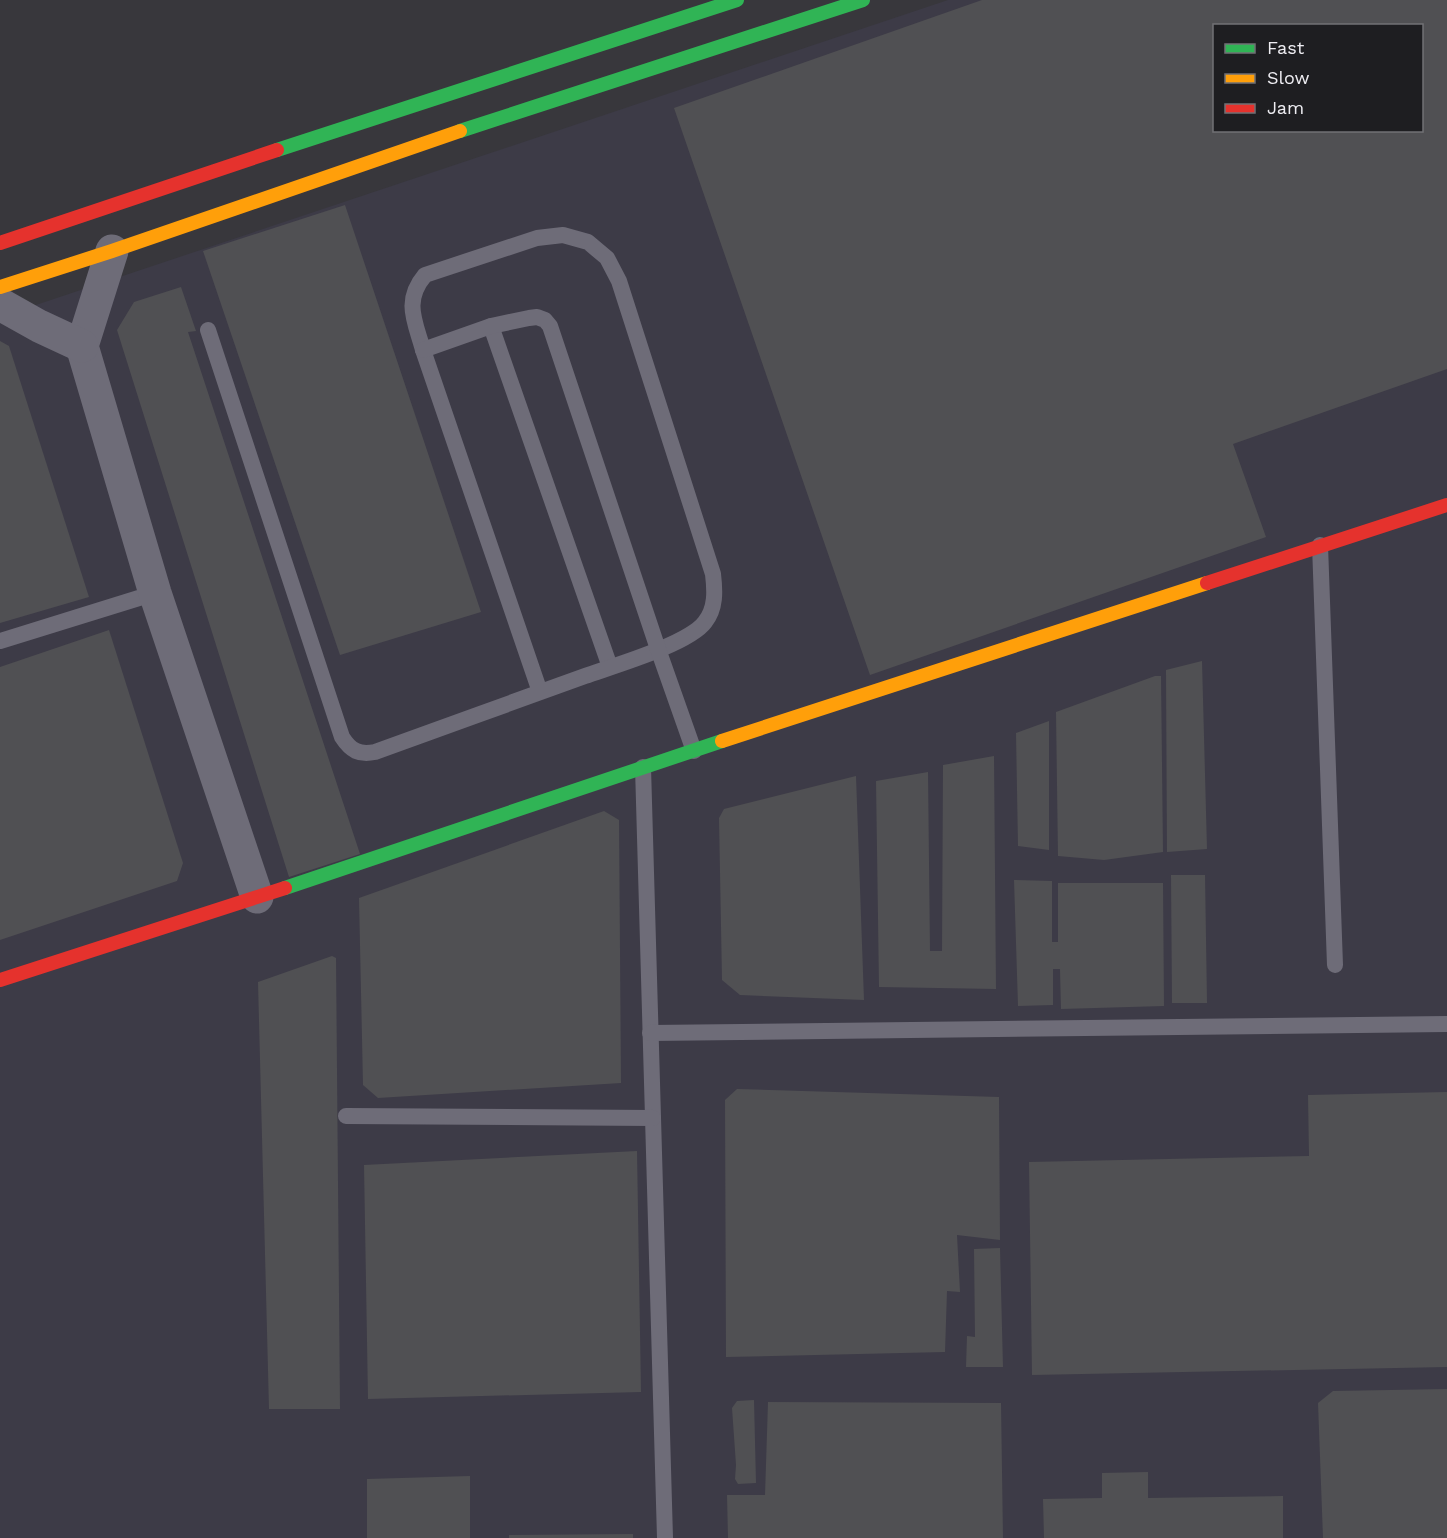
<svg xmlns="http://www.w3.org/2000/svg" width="1447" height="1538" font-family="'Work Sans',sans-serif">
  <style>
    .built { fill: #3d3b47; fill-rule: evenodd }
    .building { fill: #505053; fill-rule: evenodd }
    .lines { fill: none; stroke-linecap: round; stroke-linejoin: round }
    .lane { stroke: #6e6c78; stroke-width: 16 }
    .street { stroke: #6e6c78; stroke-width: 33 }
    .fast { stroke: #30b455; stroke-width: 14 }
    .slow { stroke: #ff9f0a; stroke-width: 14 }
    .jam { stroke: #e5322d; stroke-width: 14 }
  </style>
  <rect width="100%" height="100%" fill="#38373c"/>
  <!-- built -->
  <path class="built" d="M948 0H1447V1538H0V317ZM1214 26H1422V130H1214Z"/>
  <!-- building -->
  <g class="building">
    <path d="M982 0H1447V369L1233 444 1266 537 870 675 674 108ZM1214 26H1422V130H1214Z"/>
    <polygon points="345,205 481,612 340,655 203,251"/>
    <polygon points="181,287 196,331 188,332 360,854 289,877 117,330 134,302"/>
    <polygon points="0,341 9,346 89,597 0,623"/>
    <polygon points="109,630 183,863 177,881 0,940 0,667"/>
    <polygon points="1202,661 1207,849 1167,852 1166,670"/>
    <polygon points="1155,676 1161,676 1163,852 1104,860 1058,856 1056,712"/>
    <polygon points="1049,721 1049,850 1018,846 1016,733"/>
    <polygon points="994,756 996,989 879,987 876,781 928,772 930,951 942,951 943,765"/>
    <polygon points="856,776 864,1000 740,995 722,980 719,818 724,809"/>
    <polygon points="604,811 619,820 621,1083 378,1098 363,1085 359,898"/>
    <polygon points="1171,875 1205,875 1207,1003 1172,1003"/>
    <polygon points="1014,880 1052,881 1052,942 1058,942 1058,883 1163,883 1164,1006 1061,1009 1060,969 1053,969 1053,1005 1018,1006"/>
    <polygon points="332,956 336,958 340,1409 269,1409 258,982"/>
    <polygon points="737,1089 999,1097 1000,1240 957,1235 960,1292 947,1291 945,1352 726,1357 725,1100"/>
    <polygon points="1447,1092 1447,1367 1032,1375 1029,1162 1309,1156 1308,1095"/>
    <polygon points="637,1151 641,1392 368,1399 364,1165"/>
    <polygon points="1000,1248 1003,1367 966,1367 967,1336 975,1337 974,1249"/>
    <polygon points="1447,1389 1447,1538 1323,1538 1318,1403 1333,1391"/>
    <polygon points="754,1400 756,1483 738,1484 735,1479 736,1465 732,1408 737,1401"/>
    <polygon points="768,1402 1001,1403 1003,1538 728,1538 727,1495 765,1495"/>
    <polygon points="1148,1472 1148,1498 1283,1496 1283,1538 1044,1538 1043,1499 1102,1498 1102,1473"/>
    <polygon points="470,1476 470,1538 367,1538 367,1479"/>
    <polygon points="633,1534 633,1538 509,1538 509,1535"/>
  </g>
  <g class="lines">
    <!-- lane -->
    <g class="lane">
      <polyline points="491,326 610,667"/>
      <path d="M208 330 342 737C351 751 359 755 375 752 445 727 515 701 585 676 613 666 689 644 705 622 716 608 715 591 713 574L619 281 607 258 588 242 563 235 537 238 425 275C403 301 415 321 423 350L540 692"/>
      <polyline points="423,350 491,326 529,318 537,317 545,320 550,326 658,649 694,751"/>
      <polyline points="1320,545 1335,965"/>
      <polyline points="0,641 155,593"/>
      <polyline points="643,767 665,1538"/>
      <polyline points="650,1033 1447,1024"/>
      <polyline points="346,1116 653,1118"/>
    </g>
    <!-- street -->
    <g class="street">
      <polyline points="112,251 82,346 155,593 257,897"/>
      <polyline points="0,304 39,326 82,346"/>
    </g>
    <!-- fast -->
    <g class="fast">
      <polyline points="460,131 863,0"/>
      <polyline points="277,150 737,0"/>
      <polyline points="285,888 722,741"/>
    </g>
    <!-- slow -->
    <g class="slow">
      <polyline points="0,287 112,251 460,131"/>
      <polyline points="722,741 1207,583"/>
    </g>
    <!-- jam -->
    <g class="jam">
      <polyline points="0,243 277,150"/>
      <polyline points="1207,583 1447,505"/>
      <polyline points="0,980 285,888"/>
    </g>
  </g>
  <!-- legend -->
  <rect x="1213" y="24" width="210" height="108" fill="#1e1e21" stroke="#717175" stroke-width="1.5"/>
  <rect x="1225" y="44" width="30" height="9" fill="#30b455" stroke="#717175" stroke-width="1.5"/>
  <text x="1267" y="54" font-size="18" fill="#eeedf2">Fast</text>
  <rect x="1225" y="74" width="30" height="9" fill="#ff9f0a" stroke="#717175" stroke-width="1.5"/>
  <text x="1267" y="84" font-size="18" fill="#eeedf2">Slow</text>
  <rect x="1225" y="104" width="30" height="9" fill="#e5322d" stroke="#717175" stroke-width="1.5"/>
  <text x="1267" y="114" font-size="18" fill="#eeedf2">Jam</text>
</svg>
